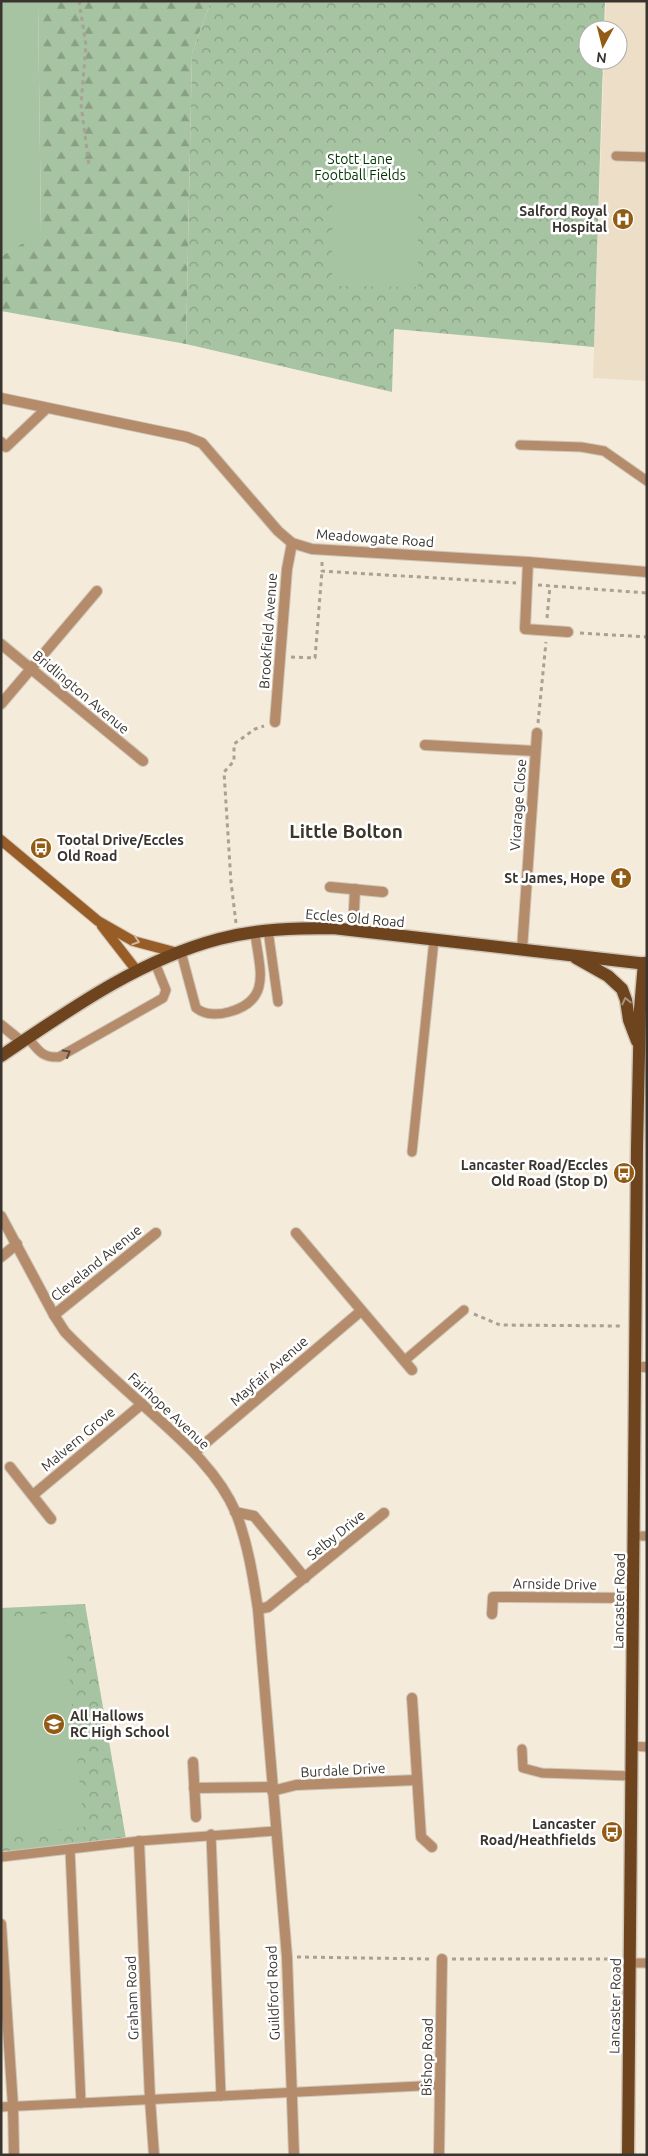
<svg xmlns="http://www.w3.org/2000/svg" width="648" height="2156" font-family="Ubuntu,sans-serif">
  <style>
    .built { fill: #eddec8 }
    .forest { fill: url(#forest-firs) }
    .park { fill: url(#park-crowns) }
    .garden { fill: #a6c3a2 }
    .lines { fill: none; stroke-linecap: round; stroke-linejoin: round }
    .lane-casing { stroke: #cfc6b8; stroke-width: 11 }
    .street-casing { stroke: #cfc6b8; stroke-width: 12 }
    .secondary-casing { stroke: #cfc6b8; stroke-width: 12 }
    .primary-casing { stroke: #cfc6b8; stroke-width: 15 }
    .path { stroke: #a9a195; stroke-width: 3; stroke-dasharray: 4 4; stroke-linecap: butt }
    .lane { stroke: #b58c6b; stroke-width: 9 }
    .street { stroke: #b58c6b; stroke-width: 10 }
    .secondary { stroke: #985c26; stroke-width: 10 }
    .primary { stroke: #6e441f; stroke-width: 12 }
    .oneway { stroke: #d1b69d }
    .oneway2 { stroke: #a88f79 }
    .oneway3 { stroke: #5e4e40 }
    .labels { text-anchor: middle; stroke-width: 5; stroke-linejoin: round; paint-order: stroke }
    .park-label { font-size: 14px; fill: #023600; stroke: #fff }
    .poi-label { font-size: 14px; font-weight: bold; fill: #39342e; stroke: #fff; text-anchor: end }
    .street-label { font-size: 14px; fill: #39342e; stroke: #fff }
    .district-label { font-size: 19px; font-weight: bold; fill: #3e3529; stroke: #fff }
  </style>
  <defs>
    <pattern id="forest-firs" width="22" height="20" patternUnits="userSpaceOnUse" patternTransform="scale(1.25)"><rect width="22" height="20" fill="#a6c3a2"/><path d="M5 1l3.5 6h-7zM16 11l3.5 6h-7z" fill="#889f84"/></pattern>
    <pattern id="park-crowns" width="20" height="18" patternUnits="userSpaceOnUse" patternTransform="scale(1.25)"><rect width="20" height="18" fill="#a6c3a2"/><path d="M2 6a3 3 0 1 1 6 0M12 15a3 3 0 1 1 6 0" fill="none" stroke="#889f84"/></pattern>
  </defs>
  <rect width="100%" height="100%" fill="#f5ebdb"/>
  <!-- built -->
  <polygon class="built" points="606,1 647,1 647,381 593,378 604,60 618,60 618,30 605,30"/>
  <!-- forest -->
  <polygon class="forest" points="38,1 211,1 192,53 186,344 1,311 1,256 41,232"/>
  <!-- park -->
  <g class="park">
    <polygon points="211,1 605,1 604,30 588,30 588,60 603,60 594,347 394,329 392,392 186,344 192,53"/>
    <polygon points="85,1604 126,1839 1,1853 1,1608"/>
  </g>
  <!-- garden -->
  <g class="garden">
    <polygon points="1,1 38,1 41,233 1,256"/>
    <polygon points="333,148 418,149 418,287 332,286"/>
    <polygon points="63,1612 84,1827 1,1836 1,1618"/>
  </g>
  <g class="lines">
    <!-- lane casing -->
    <g class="lane-casing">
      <g id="lane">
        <polyline points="616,156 647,157"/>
        <polyline points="520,445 581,447 604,451 647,481"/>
        <polyline points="268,930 278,1002"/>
        <path d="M181 952 196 1008C205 1015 218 1015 229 1012 273 1000 259 968 255 933"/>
        <path d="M28 1038C38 1050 42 1058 59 1057L163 998 166 990 155 963"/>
        <polyline points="412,1152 434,940"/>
        <polyline points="404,1361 464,1310"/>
        <polyline points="634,1536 647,1536"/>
        <polyline points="632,1746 647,1747"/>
        <polyline points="522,1749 523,1768 542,1773 631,1776"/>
        <polyline points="211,1834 221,2096"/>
        <polyline points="70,1849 81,2103"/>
        <polyline points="1,1857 139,1841 276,1831"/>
        <polyline points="631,1963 647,1963"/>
        <polyline points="1,2107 440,2085"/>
      </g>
    </g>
    <!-- street casing -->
    <g class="street-casing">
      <g id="street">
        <polyline points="1,398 187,437 202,443 278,531 292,543 312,549 528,562 647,572"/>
        <polyline points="1,442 6,447 47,408"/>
        <polyline points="528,562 525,629 568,632"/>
        <polyline points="1,644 143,761"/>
        <polyline points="1,704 97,591"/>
        <polyline points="275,722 287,569 292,543"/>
        <polyline points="425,745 535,751"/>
        <polyline points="330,887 383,892"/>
        <polyline points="353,931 355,889"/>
        <polyline points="522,950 537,733"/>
        <polyline points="1,1025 22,1042"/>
        <path d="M1 1216 54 1315 65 1332C93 1361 124 1388 154 1415 185 1443 219 1473 236 1513 248 1544 253 1577 258 1609L287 1957 294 2155"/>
        <polyline points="296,1233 412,1370"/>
        <polyline points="1,1257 17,1244"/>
        <polyline points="54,1315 156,1233"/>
        <polyline points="637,1367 647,1367"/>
        <polyline points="195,1452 361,1311"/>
        <polyline points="10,1467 51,1519"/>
        <polyline points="33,1495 142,1404"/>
        <polyline points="235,1512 254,1516 305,1578"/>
        <polyline points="258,1609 268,1607 384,1513"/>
        <polyline points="492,1614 493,1597 634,1598"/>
        <polyline points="412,1698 421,1837 432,1847"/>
        <polyline points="193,1762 196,1817"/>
        <polyline points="194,1788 271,1787"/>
        <polyline points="272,1791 296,1785 416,1780"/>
        <polyline points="139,1841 150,2099 154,2155"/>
        <polyline points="1,1924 13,2106 14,2155"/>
        <polyline points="439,2155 442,1959"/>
      </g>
    </g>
    <!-- secondary casing -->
    <g class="secondary-casing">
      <g id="secondary">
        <polyline points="1,840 98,921 133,941 178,953"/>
        <polyline points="102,926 137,971"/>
      </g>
    </g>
    <!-- primary casing -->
    <g class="primary-casing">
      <g id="primary">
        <polyline points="576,958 608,976 622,989 626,1000 629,1020 637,1041"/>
        <path d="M1 1056C69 1010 139 960 219 939 257 929 295 928 333 928L647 964"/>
        <polyline points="628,2155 637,1147 640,1009 644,963"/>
      </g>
    </g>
    <!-- path -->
    <g class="path">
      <polyline points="79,1 86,45 81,104 89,166"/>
      <polyline points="322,562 322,571 516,583"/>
      <polyline points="538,585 647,593"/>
      <polyline points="547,618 550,586"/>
      <polyline points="580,633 647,637"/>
      <polyline points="291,657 315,658 322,571"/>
      <polyline points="538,723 546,642"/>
      <polyline points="236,923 231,882 224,772 234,761 234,744 255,729 264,726"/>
      <polyline points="474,1314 500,1325 623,1326"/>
      <polyline points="297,1957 431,1959"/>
      <polyline points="452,1959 616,1959"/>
    </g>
    <!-- lane -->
    <use href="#lane" class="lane"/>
    <!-- street -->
    <use href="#street" class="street"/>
    <!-- secondary -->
    <use href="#secondary" class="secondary"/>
    <!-- primary -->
    <use href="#primary" class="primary"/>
  </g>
  <!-- one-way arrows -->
  <defs><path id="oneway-chevron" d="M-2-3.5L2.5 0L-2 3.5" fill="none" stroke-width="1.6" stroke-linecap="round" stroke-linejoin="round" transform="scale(1.25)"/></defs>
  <use class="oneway" href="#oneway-chevron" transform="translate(136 941) rotate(18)"/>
  <use class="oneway2" href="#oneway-chevron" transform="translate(626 1001) rotate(-103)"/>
  <use class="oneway3" href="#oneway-chevron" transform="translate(67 1053) rotate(-30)"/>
  <!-- icons -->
  <defs>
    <g id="hospital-disc" transform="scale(1.125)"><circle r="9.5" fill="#935c15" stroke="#fff"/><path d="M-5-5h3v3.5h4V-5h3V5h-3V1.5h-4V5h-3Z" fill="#fff"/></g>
    <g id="bus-disc" transform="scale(1.125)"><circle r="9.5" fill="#935c15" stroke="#fff"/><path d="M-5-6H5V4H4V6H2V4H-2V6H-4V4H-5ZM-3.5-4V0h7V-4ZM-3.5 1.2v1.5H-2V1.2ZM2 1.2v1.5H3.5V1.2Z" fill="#fff"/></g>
    <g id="church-disc" transform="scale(1.125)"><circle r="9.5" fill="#935c15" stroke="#fff"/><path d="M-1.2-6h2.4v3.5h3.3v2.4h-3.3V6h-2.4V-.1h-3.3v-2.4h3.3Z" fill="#fff"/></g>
    <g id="school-disc" transform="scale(1.125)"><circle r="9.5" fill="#935c15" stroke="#fff"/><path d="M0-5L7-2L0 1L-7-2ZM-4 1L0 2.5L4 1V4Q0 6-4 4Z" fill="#fff"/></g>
  </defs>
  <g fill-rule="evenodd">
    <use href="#hospital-disc" x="623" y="219"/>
    <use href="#bus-disc" x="41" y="848"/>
    <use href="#church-disc" x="621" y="878"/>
    <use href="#bus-disc" x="624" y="1173"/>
    <use href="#school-disc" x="54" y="1724"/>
    <use href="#bus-disc" x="612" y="1832"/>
  </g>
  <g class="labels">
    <!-- park labels -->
    <g class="park-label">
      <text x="360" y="164">Stott Lane<tspan x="360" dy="16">Football Fields</tspan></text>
    </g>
    <!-- poi labels -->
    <g class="poi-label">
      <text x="607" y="216">Salford Royal<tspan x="607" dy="16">Hospital</tspan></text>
      <text x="57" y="845" text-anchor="start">Tootal Drive/Eccles<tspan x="57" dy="16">Old Road</tspan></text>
      <text x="605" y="883">St James, Hope</text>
      <text x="608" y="1170">Lancaster Road/Eccles<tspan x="608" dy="16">Old Road (Stop D)</tspan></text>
      <text x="70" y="1721" text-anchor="start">All Hallows<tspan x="70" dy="16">RC High School</tspan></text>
      <text x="596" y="1829">Lancaster<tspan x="596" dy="16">Road/Heathfields</tspan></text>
    </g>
    <!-- street labels -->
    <g class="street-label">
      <text transform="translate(375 538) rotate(4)" y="5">Meadowgate Road</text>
      <text transform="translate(268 631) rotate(-86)" y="5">Brookfield Avenue</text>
      <text transform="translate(81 692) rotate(40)" y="5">Bridlington Avenue</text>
      <text transform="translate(518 805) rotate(-86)" y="5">Vicarage Close</text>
      <text transform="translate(355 918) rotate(5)" y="5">Eccles Old Road</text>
      <text transform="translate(96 1263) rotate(-39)" y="5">Cleveland Avenue</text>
      <text transform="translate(269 1371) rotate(-41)" y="5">Mayfair Avenue</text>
      <text transform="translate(169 1411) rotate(43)" y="5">Fairhope Avenue</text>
      <text transform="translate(78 1439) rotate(-40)" y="5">Malvern Grove</text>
      <text transform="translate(336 1535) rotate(-39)" y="5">Selby Drive</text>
      <text transform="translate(555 1584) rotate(1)" y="5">Arnside Drive</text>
      <text transform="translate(619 1601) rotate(-89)" y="5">Lancaster Road</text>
      <text transform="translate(343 1770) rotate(-3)" y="5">Burdale Drive</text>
      <text transform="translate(273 1993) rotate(-92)" y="5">Guildford Road</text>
      <text transform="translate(132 1998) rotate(-92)" y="5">Graham Road</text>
      <text transform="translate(615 2006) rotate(-89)" y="5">Lancaster Road</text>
      <text transform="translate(427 2057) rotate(-89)" y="5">Bishop Road</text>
    </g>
    <!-- district labels -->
    <g class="district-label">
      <text x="346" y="838">Little Bolton</text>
    </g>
  </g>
  <!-- border -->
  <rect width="648" height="2156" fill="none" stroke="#39342e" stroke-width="5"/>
  <!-- north arrow -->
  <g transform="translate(603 45) rotate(187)"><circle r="24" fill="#ffffff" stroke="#b0aeab"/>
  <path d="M0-4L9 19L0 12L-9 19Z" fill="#935c15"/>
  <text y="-8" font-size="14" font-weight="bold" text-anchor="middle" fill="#39342e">N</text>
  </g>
</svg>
